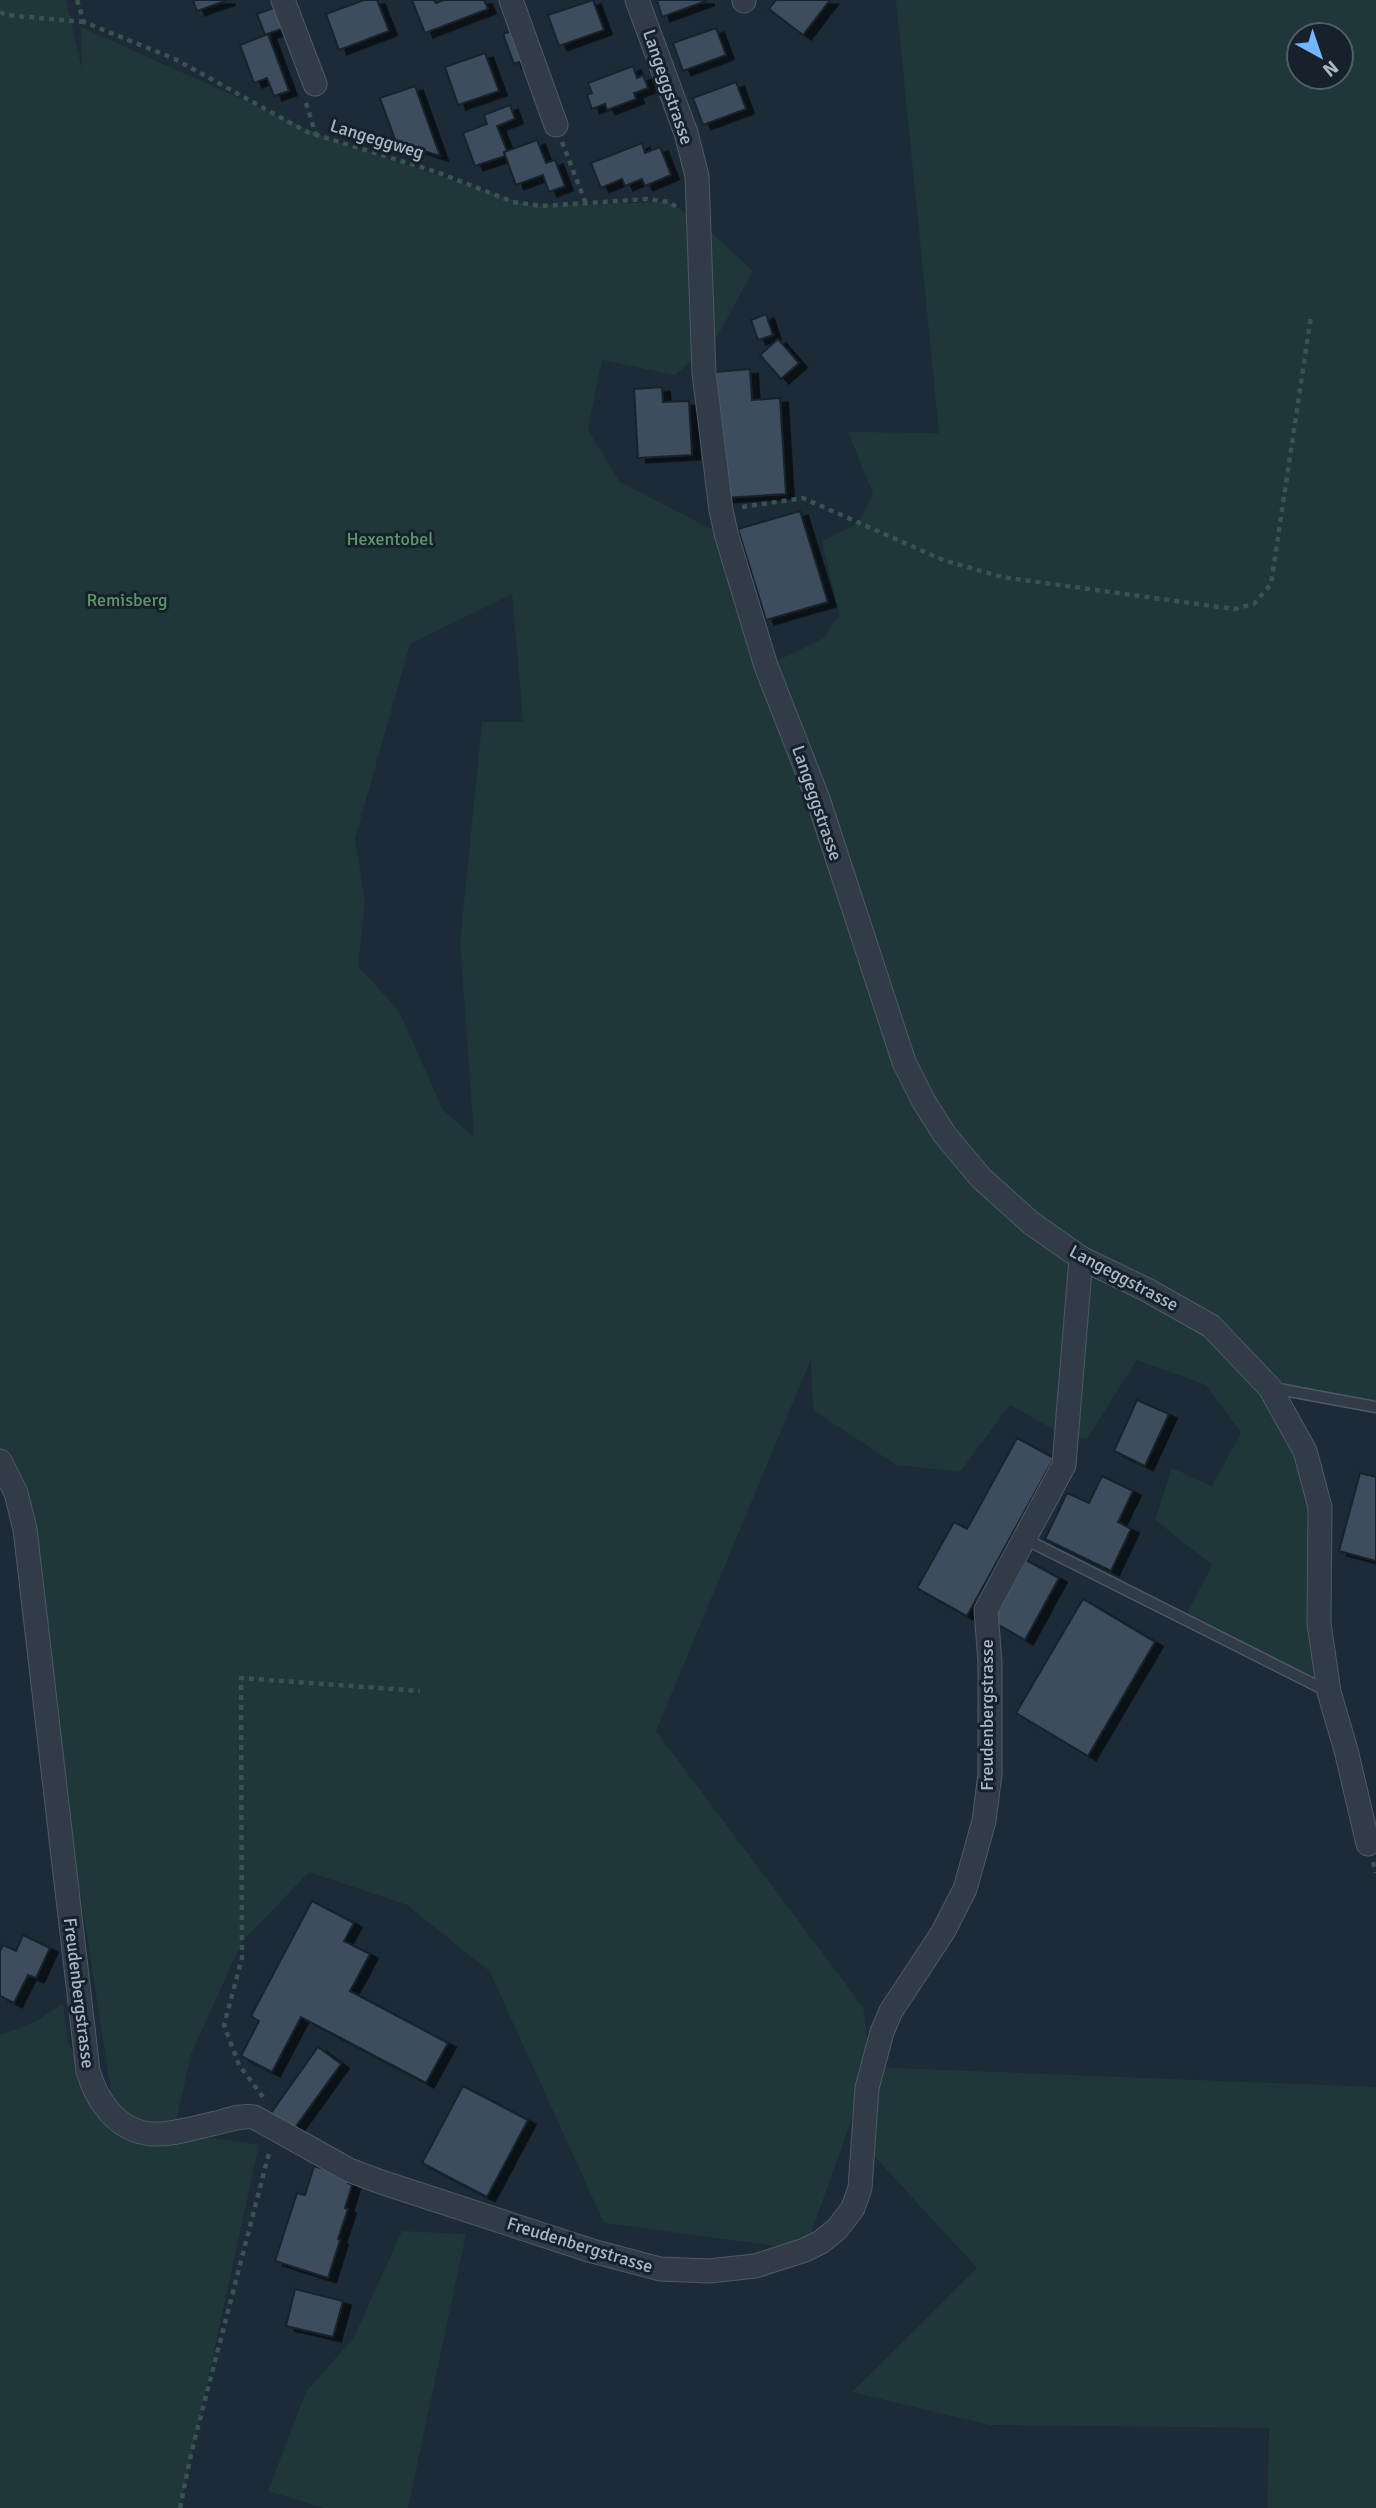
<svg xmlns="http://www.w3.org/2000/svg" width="1376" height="2508" font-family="Signika,sans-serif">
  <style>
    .green { fill: #1f3738; fill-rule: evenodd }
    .building { fill: #3d4d5d; stroke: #18232e; stroke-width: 2; filter: url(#shadow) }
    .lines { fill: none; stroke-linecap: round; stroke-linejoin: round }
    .lane-casing { stroke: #4e5a66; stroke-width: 13 }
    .street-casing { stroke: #4e5a66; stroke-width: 25 }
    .path { stroke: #395353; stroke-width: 4.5; stroke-dasharray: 5 5; stroke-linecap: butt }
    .lane { stroke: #313c48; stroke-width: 10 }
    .street { stroke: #313c48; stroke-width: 23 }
    .labels { text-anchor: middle; stroke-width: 6; stroke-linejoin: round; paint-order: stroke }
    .street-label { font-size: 18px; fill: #aab7c5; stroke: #16212c }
    .park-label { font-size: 18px; fill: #609769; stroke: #16212c }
  </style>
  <defs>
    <filter id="shadow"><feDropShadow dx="8" dy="4.5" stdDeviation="0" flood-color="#0009"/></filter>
  </defs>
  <rect width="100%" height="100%" fill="#1d2a37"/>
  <!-- green -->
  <g class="green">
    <path d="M0 0H66L82 69 81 27 332 140 531 206 669 202 700 222 753 271 716 339 675 375 602 360 588 430 620 482 727 537 766 666 824 638 839 615 822 541 858 523 873 494 848 432 939 433 896 0H1376V1404L1271 1388 1305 1451 1329 1692 1184 1619 1212 1565 1155 1520 1172 1468 1212 1486 1241 1433 1206 1385 1137 1360 1087 1439 1067 1437 1010 1405 960 1472 896 1465 813 1410 811 1359 656 1731 863 2007 871 2067 1376 2087V2508H1267L1269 2428 989 2425 852 2392 977 2268 864 2145 869 2071 805 2250 604 2223 490 1972 407 1905 309 1872 242 1942 191 2054 174 2132 259 2145 180 2508H0V2035L34 2022 63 2004 68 2043 97 2096 115 2117 21 1510 0 1474ZM1299 35H1341V77H1299ZM512 594 523 722H482L460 942 474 1137 443 1110 399 1011 358 966 365 901 355 839 410 644Z"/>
    <polygon points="402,2231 466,2234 408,2508 324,2508 268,2491 306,2392 354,2337"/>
  </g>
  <!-- building -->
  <g class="building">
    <polygon points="193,0 228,0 197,11"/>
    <polygon points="364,0 377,0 389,31 339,50 326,14"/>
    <polygon points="412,0 434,0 436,3 444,0 484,0 488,9 425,33"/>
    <polygon points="593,0 604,30 559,46 548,15"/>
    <polygon points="657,0 706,0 706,1 662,17"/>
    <polygon points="776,0 830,0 803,35 769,9"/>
    <polygon points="276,7 284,28 265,35 257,14"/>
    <polygon points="716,28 726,55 683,71 673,43"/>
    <polygon points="515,30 526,59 514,64 503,34"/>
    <polygon points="268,34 289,91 274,96 267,78 254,83 240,45"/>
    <polygon points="485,53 499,91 458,105 445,67"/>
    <polygon points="633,66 637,78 643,75 648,88 634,93 636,99 607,110 605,104 592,109 587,95 592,93 588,83"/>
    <polygon points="736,82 746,109 703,125 693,98"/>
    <polygon points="415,86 440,156 396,142 380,98"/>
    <polygon points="510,105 515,119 497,126 507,151 504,152 505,156 475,166 463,133 487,124 484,115"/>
    <polygon points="537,140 546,163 555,160 565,186 549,192 543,175 516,185 504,152"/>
    <polygon points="642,143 645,153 660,147 671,175 645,186 642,179 625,186 622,179 601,188 591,163"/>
    <polygon points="766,314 773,335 758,340 751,320"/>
    <polygon points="778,339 799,363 781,379 760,355"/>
    <polygon points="750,369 752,400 780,398 786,494 723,498 715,372"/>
    <polygon points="662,387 663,402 689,401 692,455 638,458 634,389"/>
    <polygon points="800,511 828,602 766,620 738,529"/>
    <polygon points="1137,1400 1169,1414 1145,1466 1114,1451"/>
    <polygon points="1017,1438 1054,1458 967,1616 917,1588 954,1522 967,1529"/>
    <polygon points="1360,1473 1376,1477 1376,1561 1339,1551"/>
    <polygon points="1102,1476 1133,1491 1118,1522 1131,1529 1111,1571 1045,1539 1067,1493 1089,1503"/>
    <polygon points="1026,1560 1059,1578 1025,1640 992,1621"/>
    <polygon points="1083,1599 1155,1642 1088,1756 1016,1713"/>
    <polygon points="312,1901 354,1923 344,1941 370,1954 350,1991 448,2043 426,2083 301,2017 272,2072 241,2056 259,2021 251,2016"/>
    <polygon points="23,1935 50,1948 36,1978 28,1975 14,2003 0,1996 0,1951 3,1945 16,1951"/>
    <polygon points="318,2047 341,2064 294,2129 271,2113"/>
    <polygon points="463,2086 528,2120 487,2197 422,2163"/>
    <polygon points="314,2166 350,2177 348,2183 352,2185 345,2208 348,2209 338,2239 340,2240 328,2278 275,2261 297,2193 305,2195"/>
    <polygon points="295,2289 343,2301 333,2337 286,2326"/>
  </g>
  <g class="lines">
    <!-- lane casing -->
    <g class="lane-casing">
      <g id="lane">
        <polyline points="1273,1388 1376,1407"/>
        <polyline points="1025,1539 1327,1691"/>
      </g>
    </g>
    <!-- street casing -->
    <g class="street-casing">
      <g id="street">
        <polyline points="283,0 315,84"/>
        <polyline points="511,0 556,125"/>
        <polyline points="637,0 686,133 697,176 704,373 721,510 727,537 766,666 818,799 904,1062 924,1102 945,1135 981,1178 1031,1223 1081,1258 1147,1290 1211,1326 1270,1388 1305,1451 1320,1507 1319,1623 1329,1692 1346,1750 1368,1844"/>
        <polyline points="744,1 744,0"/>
        <path d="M0 1461 16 1493 25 1529 88 2071C97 2102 118 2132 153 2134 172 2135 193 2128 212 2124 226 2121 239 2115 254 2117L349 2170 381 2182 592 2251 660 2269 709 2271 755 2266 805 2250 821 2242 837 2229 853 2208 860 2188 867 2088 882 2032 891 2011 943 1932 965 1889 984 1821 990 1774V1663L986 1610 1064 1465 1081 1258"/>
      </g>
    </g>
    <!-- path -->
    <g class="path">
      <polyline points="77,0 84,22 175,59 307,132 437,172 513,202 542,206 647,199 669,202 678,208"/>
      <polyline points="0,12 6,15 84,22"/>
      <polyline points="306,103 316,135"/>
      <polyline points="562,142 586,204"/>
      <polyline points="742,507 803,498 943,560 1002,577 1234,609 1254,604 1271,584 1311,316"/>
      <polyline points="1373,1862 1376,1873"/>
      <polyline points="263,2097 239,2065 224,2025 242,1958 241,1678 420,1691"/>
      <polyline points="180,2508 191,2454 270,2149"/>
    </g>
    <!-- lane -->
    <use href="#lane" class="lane"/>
    <!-- street -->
    <use href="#street" class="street"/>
  </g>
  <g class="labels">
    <!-- street labels -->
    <g class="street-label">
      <text transform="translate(668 87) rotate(71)" y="6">Langeggstrasse</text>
      <text transform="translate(377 139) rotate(17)" y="6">Langeggweg</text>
      <text transform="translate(817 803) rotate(71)" y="6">Langeggstrasse</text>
      <text transform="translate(1124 1278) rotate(28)" y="6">Langeggstrasse</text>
      <text transform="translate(987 1715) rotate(-90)" y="6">Freudenbergstrasse</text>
      <text transform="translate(79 1993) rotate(83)" y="6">Freudenbergstrasse</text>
      <text transform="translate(580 2245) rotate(17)" y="6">Freudenbergstrasse</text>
    </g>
    <!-- park labels -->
    <g class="park-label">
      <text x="390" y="545">Hexentobel</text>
      <text x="127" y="606">Remisberg</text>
    </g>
  </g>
  <!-- north arrow -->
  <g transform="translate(1320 56) rotate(140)"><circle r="33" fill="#16212c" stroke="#515d69" stroke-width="2"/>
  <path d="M0-5L12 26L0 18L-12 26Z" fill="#75b5ff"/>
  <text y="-10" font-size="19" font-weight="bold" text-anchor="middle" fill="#aab7c5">N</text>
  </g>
</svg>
